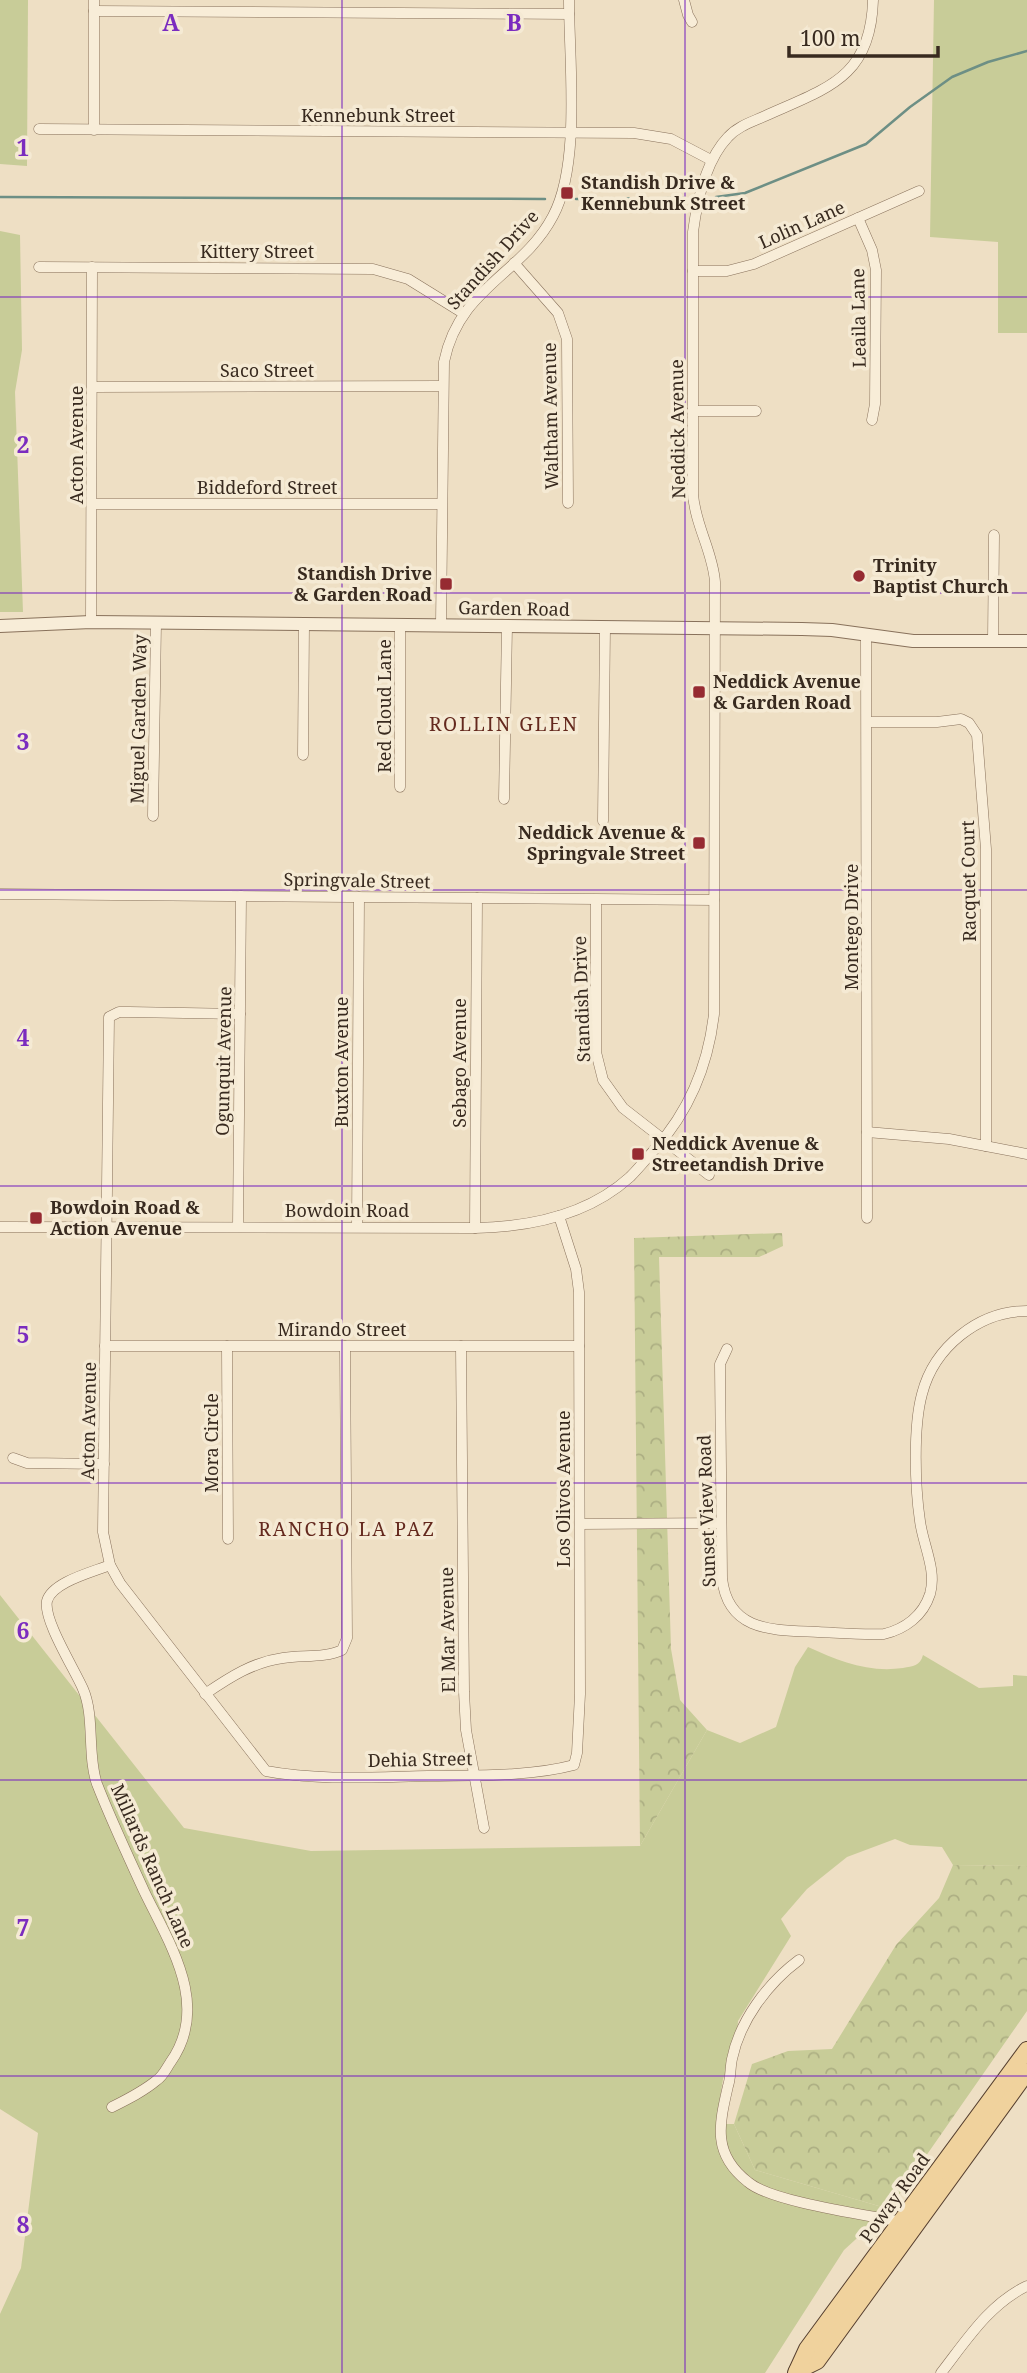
<svg xmlns="http://www.w3.org/2000/svg" width="1027" height="2373" font-family="'Noto Serif',serif">
  <style>
    .grass { fill: #c8cc98 }
    .forest { fill: url(#forest-crowns) }
    .lines { fill: none; stroke-linecap: round; stroke-linejoin: round }
    .stream { stroke: #6d8f85; stroke-width: 2.5 }
    .minor-casing { stroke: #88715b; stroke-width: 11 }
    .tertiary-casing { stroke: #88715b; stroke-width: 14 }
    .primary-casing { stroke: #563f2f; stroke-width: 18 }
    .minor { stroke: #f8edd8; stroke-width: 10 }
    .tertiary { stroke: #f8edd8; stroke-width: 12 }
    .primary { stroke: #f0d29d; stroke-width: 16 }
    .grid { fill: none; stroke: #7b2cbf; stroke-width: 2; stroke-opacity: 0.55 }
    .poi-dot { fill: #962b32; stroke: #f5ead4; stroke-width: 2.5 }
    .labels { text-anchor: middle; stroke-width: 7; stroke-linejoin: round; paint-order: stroke }
    .street-label { font-size: 18px; fill: #382a1f; stroke: #f5ead4 }
    .poi-label { font-size: 18px; font-weight: bold; fill: #382a1f; stroke: #f5ead4; text-anchor: start }
    .neighbourhood-label { font-size: 19px; letter-spacing: 2px; fill: #64291e; stroke: #f5ead4 }
    .grid-label { font-size: 23px; text-anchor: middle; font-weight: bold; fill: #7b2cbf; stroke: #f5ead4; stroke-width: 7; stroke-linejoin: round; paint-order: stroke }
  </style>
  <defs>
    <pattern id="forest-crowns" width="20" height="18" patternUnits="userSpaceOnUse" patternTransform="scale(1.75)"><rect width="20" height="18" fill="#c8cc98"/><path d="M2 6a3 3 0 1 1 6 0M12 15a3 3 0 1 1 6 0" fill="none" stroke="#adaf83"/></pattern>
  </defs>
  <rect width="100%" height="100%" fill="#eedfc4"/>
  <!-- grass -->
  <g class="grass">
    <polygon points="0,0 28,0 27,166 0,164"/>
    <polygon points="934,0 1027,0 1027,333 998,333 998,242 930,237"/>
    <polygon points="0,231 20,235 22,350 15,392 23,612 0,612"/>
    <path d="M0 1595 184 1828 311 1851 640 1846 707 1730 740 1743 776 1727 795 1667 808 1647C839 1661 868 1673 903 1668 913 1666 920 1666 923 1655L979 1688 1013 1686V1675L1027 1676V1866L953 1865 942 1847 910 1845 895 1839 847 1857 807 1889 781 1919 791 1936 738 2021 736 2048 723 2079 716 2124H734L755 2170 889 2209 844 2250 765 2373H0V2314L21 2268 38 2133 0 2109Z"/>
  </g>
  <!-- forest -->
  <g class="forest">
    <polygon points="782,1233 783,1246 759,1257 659,1257 671,1649 680,1700 707,1730 640,1846 634,1238"/>
    <polygon points="953,1865 1027,1866 1027,2011 889,2209 755,2170 734,2124 752,2064 788,2051 832,2049 896,1945 939,1898"/>
  </g>
  <g class="lines">
    <!-- stream -->
    <g class="stream">
      <polyline points="0,197 545,199"/>
      <polyline points="716,197 745,193 866,144 910,107 952,77 988,62 1027,51"/>
      <polyline points="576,199 685,198"/>
    </g>
    <!-- minor casing -->
    <g class="minor-casing">
      <g id="minor">
        <polyline points="684,0 688,15 692,22"/>
        <polyline points="94,11 569,14"/>
        <polyline points="39,129 634,133 671,139 711,160"/>
        <polyline points="94,130 94,0"/>
        <polyline points="858,218 872,250 876,270 875,404 872,420"/>
        <polyline points="514,263 558,313 567,339 568,503"/>
        <polyline points="39,267 373,269 408,279 463,313"/>
        <polyline points="693,271 727,271 754,264 919,191"/>
        <polyline points="92,387 442,386"/>
        <polyline points="692,411 756,411"/>
        <polyline points="93,504 441,504"/>
        <polyline points="91,622 92,267"/>
        <path d="M441 625 444 362C459 287 522 275 553 216 581 164 569 60 569 0"/>
        <polyline points="866,636 867,1218"/>
        <polyline points="993,641 994,535"/>
        <polyline points="867,722 937,722 961,719 969,723 977,735 986,849 986,1146"/>
        <polyline points="303,755 304,624"/>
        <polyline points="400,787 400,625"/>
        <polyline points="504,799 507,626"/>
        <polyline points="153,816 156,623"/>
        <polyline points="603,821 605,627"/>
        <polyline points="0,894 714,900"/>
        <polyline points="596,900 596,1052 603,1080 623,1108 709,1175"/>
        <path d="M240 1014 129 1012H119L109 1017 103 1532 110 1565 120 1583 266 1771C318 1781 375 1777 428 1776 476 1775 528 1777 574 1765L577 1753 580 1694 579 1292 576 1269 559 1216"/>
        <polyline points="867,1132 949,1139 1027,1154"/>
        <polyline points="238,1226 241,896"/>
        <path d="M0 1227 475 1228C530 1227 588 1215 630 1177 639 1168 647 1158 655 1149 690 1110 708 1066 714 1014L715 582C713 552 695 525 693 494V232C697 201 706 160 728 137 738 126 752 122 765 116 827 88 871 78 873 0"/>
        <polyline points="357,1227 359,897"/>
        <polyline points="475,1228 477,898"/>
        <polyline points="105,1346 579,1346"/>
        <polyline points="227,1346 228,1539"/>
        <polyline points="461,1346 464,1692 466,1730 484,1828"/>
        <path d="M727 1349 720 1364 722 1578C728 1633 775 1630 818 1632 840 1633 862 1635 884 1634 905 1629 923 1616 930 1594 937 1570 923 1545 920 1521 915 1487 913 1427 922 1394 934 1347 979 1311 1027 1311"/>
        <polyline points="13,1458 27,1463 104,1464"/>
        <polyline points="580,1524 721,1523"/>
        <path d="M110 1565C93 1572 52 1582 47 1601 43 1620 75 1670 83 1689 95 1716 87 1756 97 1784 111 1820 128 1856 144 1891 170 1945 211 2006 170 2063 166 2069 163 2076 157 2080 144 2091 128 2099 112 2107"/>
        <path d="M205 1694C230 1677 253 1662 283 1658 303 1655 325 1658 342 1650L347 1638 345 1346"/>
        <path d="M799 1960C768 1983 740 2020 732 2059 730 2068 731 2077 728 2086 719 2125 712 2154 748 2182 771 2202 868 2215 902 2222"/>
        <path d="M941 2373C966 2341 989 2304 1027 2286"/>
      </g>
    </g>
    <!-- tertiary casing -->
    <g class="tertiary-casing">
      <polyline id="tertiary" points="0,626 91,622 802,629 832,630 913,641 1027,641"/>
    </g>
    <!-- primary casing -->
    <g class="primary-casing">
      <g id="primary">
        <polyline points="797,2371 817,2361 1027,2072"/>
        <polyline points="796,2373 807,2349 1027,2050"/>
      </g>
    </g>
    <!-- minor -->
    <use href="#minor" class="minor"/>
    <!-- tertiary -->
    <use href="#tertiary" class="tertiary"/>
    <!-- primary -->
    <use href="#primary" class="primary"/>
  </g>
  <!-- grid -->
  <path class="grid" d="M342 0V2373M685 0V2373M0 297H1027M0 593H1027M0 890H1027M0 1186H1027M0 1483H1027M0 1780H1027M0 2076H1027"/>
  <!-- markers -->
  <g class="poi-dot">
    <rect x="560" y="186" width="14" height="14" rx="3.5"/>
    <circle cx="859" cy="576" r="7"/>
    <rect x="439" y="577" width="14" height="14" rx="3.5"/>
    <rect x="692" y="685" width="14" height="14" rx="3.5"/>
    <rect x="692" y="836" width="14" height="14" rx="3.5"/>
    <rect x="631" y="1147" width="14" height="14" rx="3.5"/>
    <rect x="29" y="1211" width="14" height="14" rx="3.5"/>
  </g>
  <g class="labels">
    <!-- street labels -->
    <g class="street-label">
      <text x="378" y="122">Kennebunk Street</text>
      <text transform="translate(802 225) rotate(-24)" y="6">Lolin Lane</text>
      <text x="257" y="258">Kittery Street</text>
      <text transform="translate(493 260) rotate(-48)" y="6">Standish Drive</text>
      <text transform="translate(859 318) rotate(-91)" y="6">Leaila Lane</text>
      <text x="267" y="377">Saco Street</text>
      <text transform="translate(551 416) rotate(-91)" y="6">Waltham Avenue</text>
      <text transform="translate(678 429) rotate(-91)" y="6">Neddick Avenue</text>
      <text transform="translate(77 445) rotate(-90)" y="6">Acton Avenue</text>
      <text x="267" y="494">Biddeford Street</text>
      <text transform="translate(514 609) rotate(1)" y="6">Garden Road</text>
      <text transform="translate(385 706) rotate(-90)" y="6">Red Cloud Lane</text>
      <text transform="translate(139 719) rotate(-89)" y="6">Miguel Garden Way</text>
      <text transform="translate(357 881) rotate(1)" y="6">Springvale Street</text>
      <text transform="translate(969 881) rotate(-91)" y="6">Racquet Court</text>
      <text transform="translate(852 927) rotate(-90)" y="6">Montego Drive</text>
      <text transform="translate(582 999) rotate(-92)" y="6">Standish Drive</text>
      <text transform="translate(224 1061) rotate(-89)" y="6">Ogunquit Avenue</text>
      <text transform="translate(342 1062) rotate(-90)" y="6">Buxton Avenue</text>
      <text transform="translate(460 1063) rotate(-90)" y="6">Sebago Avenue</text>
      <text x="347" y="1217">Bowdoin Road</text>
      <text x="342" y="1336">Mirando Street</text>
      <text transform="translate(89 1421) rotate(-89)" y="6">Acton Avenue</text>
      <text transform="translate(212 1443) rotate(-90)" y="6">Mora Circle</text>
      <text transform="translate(564 1489) rotate(-90)" y="6">Los Olivos Avenue</text>
      <text transform="translate(707 1511) rotate(-92)" y="6">Sunset View Road</text>
      <text transform="translate(448 1630) rotate(-91)" y="6">El Mar Avenue</text>
      <text transform="translate(420 1760) rotate(-1)" y="6">Dehia Street</text>
      <text transform="translate(152 1866) rotate(66)" y="6">Millards Ranch Lane</text>
      <text transform="translate(895 2198) rotate(-54)" y="6">Poway Road</text>
    </g>
    <!-- poi labels -->
    <g class="poi-label">
      <text x="581" y="189">Standish Drive &amp;<tspan x="581" dy="21">Kennebunk Street</tspan></text>
      <text x="873" y="572">Trinity<tspan x="873" dy="21">Baptist Church</tspan></text>
      <text x="432" y="580" text-anchor="end">Standish Drive<tspan x="432" dy="21">&amp; Garden Road</tspan></text>
      <text x="713" y="688">Neddick Avenue<tspan x="713" dy="21">&amp; Garden Road</tspan></text>
      <text x="685" y="839" text-anchor="end">Neddick Avenue &amp;<tspan x="685" dy="21">Springvale Street</tspan></text>
      <text x="652" y="1150">Neddick Avenue &amp;<tspan x="652" dy="21">Streetandish Drive</tspan></text>
      <text x="50" y="1214">Bowdoin Road &amp;<tspan x="50" dy="21">Action Avenue</tspan></text>
    </g>
    <!-- neighbourhood labels -->
    <g class="neighbourhood-label">
      <text x="504" y="731">ROLLIN GLEN</text>
      <text x="347" y="1536">RANCHO LA PAZ</text>
    </g>
  </g>
  <g class="grid-label">
    <text x="171" y="31">A</text>
    <text x="514" y="31">B</text>
    <text x="23" y="156">1</text>
    <text x="23" y="453">2</text>
    <text x="23" y="750">3</text>
    <text x="23" y="1046">4</text>
    <text x="23" y="1343">5</text>
    <text x="23" y="1639">6</text>
    <text x="23" y="1936">7</text>
    <text x="23" y="2233">8</text>
  </g>
  <!-- scale -->
  <path d="M789 46v10h149v-10" fill="none" stroke="#382a1f" stroke-width="3.5"/>
  <text x="800" y="46" font-size="21" fill="#382a1f" stroke="#f5ead4" stroke-width="5" paint-order="stroke">100 m</text>
</svg>
